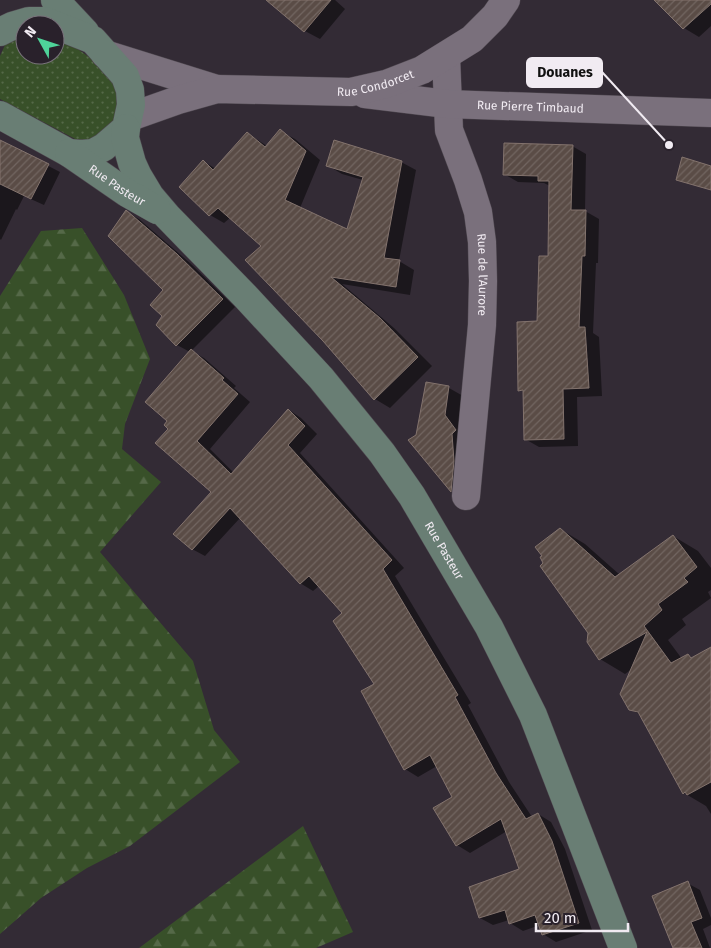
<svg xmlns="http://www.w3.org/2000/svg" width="711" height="948" font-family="'Fira Sans',sans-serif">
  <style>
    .grass { fill: url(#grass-dots) }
    .forest { fill: url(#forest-firs) }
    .shadow { fill: #0007 }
    .building { fill: url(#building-hatch); stroke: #83736d }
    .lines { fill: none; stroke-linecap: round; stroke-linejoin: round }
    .street-casing { stroke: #4e474f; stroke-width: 29 }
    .secondary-casing { stroke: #4e474f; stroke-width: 29 }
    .street { stroke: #7a707c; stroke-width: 28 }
    .secondary { stroke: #697e74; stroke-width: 28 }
    .labels { text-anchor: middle; stroke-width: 4; stroke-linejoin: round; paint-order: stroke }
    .street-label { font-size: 12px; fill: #f1ebf2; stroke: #29212b }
    .leader { fill: none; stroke: #f1ebf2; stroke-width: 2 }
    .callout-dot { fill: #f1ebf2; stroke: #29212b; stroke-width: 2 }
    .callout { fill: #f1ebf2; stroke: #f1ebf2; stroke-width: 2 }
    .callout-label { font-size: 14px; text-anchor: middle; font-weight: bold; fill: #111 }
  </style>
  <defs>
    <pattern id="grass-dots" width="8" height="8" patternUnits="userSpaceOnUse" patternTransform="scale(1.25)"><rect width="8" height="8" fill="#385029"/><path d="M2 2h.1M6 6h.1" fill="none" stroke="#556948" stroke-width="1.8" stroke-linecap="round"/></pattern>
    <pattern id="forest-firs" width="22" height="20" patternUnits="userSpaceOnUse" patternTransform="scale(1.25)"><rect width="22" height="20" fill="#385029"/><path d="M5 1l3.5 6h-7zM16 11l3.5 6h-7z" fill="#556948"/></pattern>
    <pattern id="building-hatch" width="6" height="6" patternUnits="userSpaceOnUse" patternTransform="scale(1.25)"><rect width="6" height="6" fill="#5a4c46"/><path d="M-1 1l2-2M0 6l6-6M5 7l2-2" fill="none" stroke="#726661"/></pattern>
  </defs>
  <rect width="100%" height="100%" fill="#332b35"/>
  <!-- grass -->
  <path class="grass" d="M25 33V55H55V36C70 42 108 69 116 83 130 110 110 143 79 141L0 99V56L5 45Z"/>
  <!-- forest -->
  <g class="forest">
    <polygon points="82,228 124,295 150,359 125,424 122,449 161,482 100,552 193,661 214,730 240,762 130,846 87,868 41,898 0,934 0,296 41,231"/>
    <polygon points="303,826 353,932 316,948 139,948"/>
  </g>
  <!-- shadow -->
  <g class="shadow">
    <polygon points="268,0 335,0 345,9 320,39 305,31"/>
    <polygon points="656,0 706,0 711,5 711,26 699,37 684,28"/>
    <polygon points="280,131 295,139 320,160 300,208 347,230 363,180 342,174 327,165 401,162 416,170 399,261 414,270 410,295 342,284 394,328 432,366 390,408 375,399 346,364 263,246 231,217 224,223 210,215 203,161 216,169 247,133 267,146"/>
    <polygon points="0,141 60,172 44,205 24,196 17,210 16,209 1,240 0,239"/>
    <polygon points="572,146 586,154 585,211 599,219 598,263 596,263 593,333 599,337 602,396 577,397 578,446 539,447 525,439 524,392 520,390 538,322 549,257 550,186 544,183 518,182 504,174"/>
    <polygon points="126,212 139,219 190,263 235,307 191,351 204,358 236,386 234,388 250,402 210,449 234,473 289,410 301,418 317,434 300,453 404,568 395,576 471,703 468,705 509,782 532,817 538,814 551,822 565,849 592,930 556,942 543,934 540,925 523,931 510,923 509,920 493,925 480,918 521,870 507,831 470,853 457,845 454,797 437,766 418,777 405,769 376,684 344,613 319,586 313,591 300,583 240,518 205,556 192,549 213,492 170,429 169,420 190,352 177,345 164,316 165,290"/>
    <polygon points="449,388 463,396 465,499 451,491 409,441 417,436"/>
    <polygon points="560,529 585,544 620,575 673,536 698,551 711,568 711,590 708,592 711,598 682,619 686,625 668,640 682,659 688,656 693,659 711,648 711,814 706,806 684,793 641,715 630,709 632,669 625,674 600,659 590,633"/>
    <polygon points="687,883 700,890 711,918 711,925 703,929 710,948 674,948"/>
  </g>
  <!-- building -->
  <g class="building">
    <polygon points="266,0 331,0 304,32"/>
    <polygon points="654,0 711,0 711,4 683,29"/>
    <polygon points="280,129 306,151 285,200 347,229 363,177 326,166 334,140 402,161 384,258 400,260 396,287 331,277 380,318 418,357 374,400 323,341 245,260 261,246 218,208 209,216 179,187 203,160 213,170 247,132 265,147"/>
    <polygon points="0,140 49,164 31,199 0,184"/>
    <polygon points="504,143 573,145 571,210 586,210 585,256 582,256 579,327 585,327 589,388 563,389 564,439 524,440 523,390 518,391 517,322 537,321 539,256 548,256 549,181 538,181 538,176 503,175"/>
    <polygon points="682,157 711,166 711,190 676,180"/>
    <polygon points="126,210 177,254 223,299 176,346 156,325 162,316 150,305 163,290 108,236"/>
    <polygon points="191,349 224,378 222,380 238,394 197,441 231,474 288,409 305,426 288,445 392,560 383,569 458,695 455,697 496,773 526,819 538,813 552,841 579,923 542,935 535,915 509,924 505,910 479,918 469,887 519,869 501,819 456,846 433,808 452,797 430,755 404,770 361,691 374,684 333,621 342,613 309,576 300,584 230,508 192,550 173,534 211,492 155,443 168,429 164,425 167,421 145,402"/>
    <polygon points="426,382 449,386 445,415 456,430 452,434 454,461 451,492 408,440 416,435"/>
    <polygon points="560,528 615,577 673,535 697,567 684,578 688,582 658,604 662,610 644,626 671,663 688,654 691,658 711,647 711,782 687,795 685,792 683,794 638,712 629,710 620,694 647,632 599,660 587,642 588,633 540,566 543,563 540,557 542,556 535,547"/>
    <polygon points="688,881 702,918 691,922 702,948 673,948 652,896"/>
  </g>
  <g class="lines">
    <!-- street casing -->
    <g class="street-casing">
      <g id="street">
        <polyline points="105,54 217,89"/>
        <path id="s1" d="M446 56 449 130 468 180 478 212 482 242 483 281 482 325 466 496"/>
        <path id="s2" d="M365 94 447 104 711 113"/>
        <path id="s3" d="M130 117 178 100 217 89 351 92 386 84 422 70 472 39 495 16 506 0"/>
      </g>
    </g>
    <!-- secondary casing -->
    <g class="secondary-casing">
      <g id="secondary">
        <polyline points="55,0 85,32"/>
        <polyline points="0,32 12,26 29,21 45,21 93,40 125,76 130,90 131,105 126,128 104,147 93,153 81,154 69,153 0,115"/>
        <path id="s4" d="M126 128 125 138 132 163 138 176 150 196 167 216 245 296 321 378 382 453 412 496 489 627 533 715 623 948"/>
        <path id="s5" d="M69 153 127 193 157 210"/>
      </g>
    </g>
    <!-- street -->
    <use href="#street" class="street"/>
    <!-- secondary -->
    <use href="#secondary" class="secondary"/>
  </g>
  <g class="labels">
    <!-- street labels -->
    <g class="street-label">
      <text dy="4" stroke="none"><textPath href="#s3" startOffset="251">Rue Condorcet</textPath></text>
      <text dy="4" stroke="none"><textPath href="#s2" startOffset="166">Rue Pierre Timbaud</textPath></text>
      <text dy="4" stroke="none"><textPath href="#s5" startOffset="58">Rue Pasteur</textPath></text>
      <text dy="4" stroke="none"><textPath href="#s1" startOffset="224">Rue de l'Aurore</textPath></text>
      <text dy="4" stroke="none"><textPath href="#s4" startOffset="536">Rue Pasteur</textPath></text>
    </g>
  </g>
  <!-- callouts -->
  <path class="leader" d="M669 145L602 72"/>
  <circle class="callout-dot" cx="669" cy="145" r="5"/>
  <rect class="callout" x="527" y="58" width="75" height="29" rx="5"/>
  <g class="callout-label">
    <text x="565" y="77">Douanes</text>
  </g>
  <!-- north arrow -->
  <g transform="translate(40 40) rotate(310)"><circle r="24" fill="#29212b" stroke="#79727b"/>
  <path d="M0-4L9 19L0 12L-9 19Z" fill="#4ed399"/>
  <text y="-8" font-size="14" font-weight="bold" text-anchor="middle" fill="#f1ebf2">N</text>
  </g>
  <!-- scale -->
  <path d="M536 923v8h92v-8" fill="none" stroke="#f1ebf2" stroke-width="2.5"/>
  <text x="544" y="923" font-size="15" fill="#f1ebf2" stroke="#29212b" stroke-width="4" paint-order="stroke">20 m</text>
</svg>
